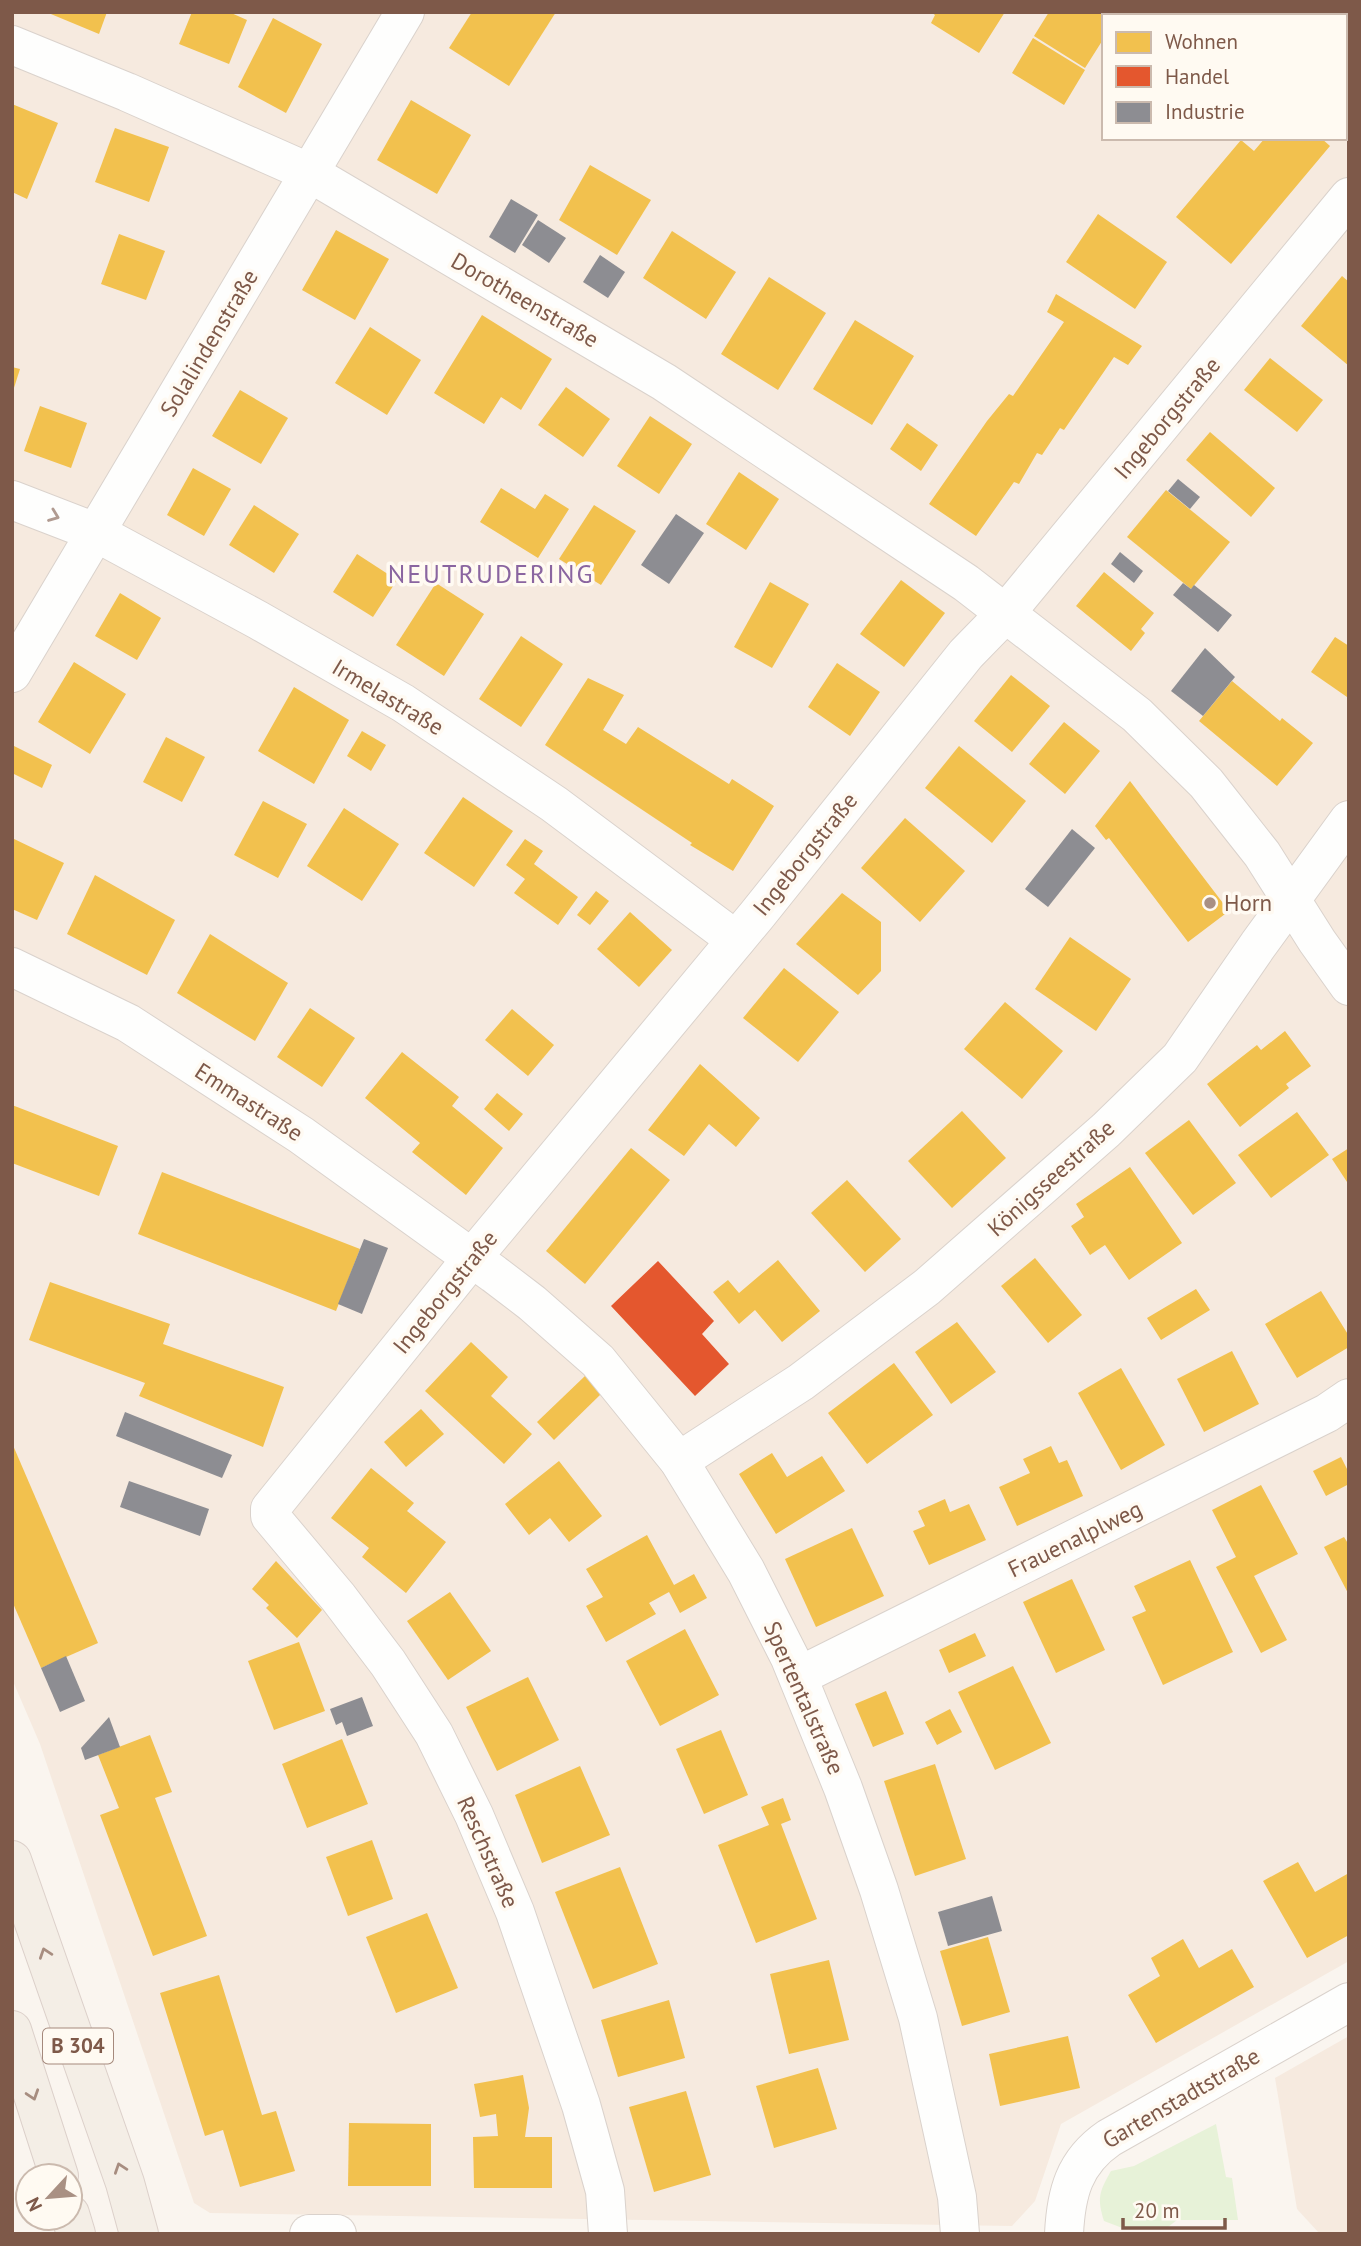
<svg xmlns="http://www.w3.org/2000/svg" width="1361" height="2246" font-family="'PT Sans',sans-serif">
  <style>
    .residential { fill: #f6eadf; fill-rule: evenodd }
    .green { fill: #e7f2d8 }
    .homes { fill: #f2c14e }
    .shops { fill: #e4572e }
    .industry { fill: #8d8d92 }
    .lines { fill: none; stroke-linecap: round; stroke-linejoin: round }
    .minor-casing { stroke: #dad2cc; stroke-width: 40 }
    .major-casing { stroke: #dcd0ca; stroke-width: 40 }
    .minor { stroke: #fefefd; stroke-width: 38 }
    .major { stroke: #f4eee6; stroke-width: 38 }
    .oneway { stroke: #b19b91 }
    .oneway2 { stroke: #a78d80 }
    .poi-dot { fill: #a99083; stroke: #fffaf2; stroke-width: 2.5 }
    .labels { text-anchor: middle; stroke-width: 7; stroke-linejoin: round; paint-order: stroke }
    .shield { fill: #fffaf2; stroke: #a5897c; stroke-width: 2 }
    .shield-label { font-size: 21px; font-weight: bold; fill: #7e5949 }
    .street-label { font-size: 23px; fill: #7e5949; stroke: #fffaf2 }
    .poi-label { font-size: 23px; fill: #7e5949; stroke: #fffaf2; text-anchor: start }
    .quarter-label { font-size: 26px; letter-spacing: 2px; fill: #8a65a0; stroke: #fffaf2 }
  </style>
  <rect width="100%" height="100%" fill="#faf5ef"/>
  <!-- residential -->
  <g class="residential">
    <path d="M12 12H1349V1961L1061 2124 1035 2201 1012 2226 210 2213 194 2203 40 1744 12 1679ZM1104 16H1345V138H1104Z"/>
    <polygon points="1349,2036 1349,2234 1320,2234 1297,2209 1275,2078"/>
  </g>
  <!-- green -->
  <path class="green" d="M1216 2124 1226 2177 1232 2178 1238 2220H1177L1168 2227 1125 2229 1104 2221C1097 2198 1099 2192 1111 2171L1134 2166Z"/>
  <!-- homes -->
  <g class="homes">
    <polygon points="46,12 107,12 99,34"/>
    <polygon points="192,12 229,12 247,20 229,64 179,44"/>
    <polygon points="472,12 556,12 509,86 449,48"/>
    <polygon points="931,12 1005,12 979,53 931,23 935,15"/>
    <polygon points="1049,12 1120,12 1117,16 1104,16 1104,38 1085,68 1034,36"/>
    <polygon points="273,18 322,44 286,113 238,87"/>
    <polygon points="1033,38 1085,70 1064,105 1012,73"/>
    <polygon points="411,100 471,135 437,194 377,160"/>
    <polygon points="12,104 58,123 27,199 12,192"/>
    <polygon points="115,128 169,147 149,202 95,182"/>
    <polygon points="1265,138 1321,138 1330,146 1231,264 1176,217 1241,140 1254,151"/>
    <polygon points="590,165 651,200 617,255 559,220"/>
    <polygon points="1098,214 1167,262 1135,309 1066,262"/>
    <polygon points="336,230 389,259 355,320 302,290"/>
    <polygon points="672,231 736,272 706,319 643,278"/>
    <polygon points="119,234 165,251 146,300 101,284"/>
    <polygon points="1342,276 1349,282 1349,366 1301,326"/>
    <polygon points="769,277 826,313 778,390 721,354"/>
    <polygon points="1056,294 1142,346 1128,365 1114,357 1064,430 1060,428 1042,455 1037,453 1019,484 1014,482 976,536 929,504 987,421 1009,394 1013,396 1064,322 1047,312"/>
    <polygon points="482,315 552,359 521,410 501,397 484,424 434,393"/>
    <polygon points="855,320 914,356 872,425 813,389"/>
    <polygon points="370,327 421,360 387,415 335,383"/>
    <polygon points="1270,358 1323,400 1297,432 1244,390"/>
    <polygon points="12,367 20,369 13,391 12,391"/>
    <polygon points="566,387 610,419 583,457 538,425"/>
    <polygon points="240,390 288,418 261,464 212,436"/>
    <polygon points="40,406 87,423 71,468 24,451"/>
    <polygon points="650,416 692,444 659,494 617,466"/>
    <polygon points="907,423 938,445 921,471 890,449"/>
    <polygon points="1210,432 1275,488 1251,517 1186,460"/>
    <polygon points="193,468 231,489 204,536 167,515"/>
    <polygon points="739,472 779,499 746,550 706,524"/>
    <polygon points="501,488 535,509 545,494 569,509 538,558 480,522"/>
    <polygon points="1166,490 1230,542 1191,589 1127,537"/>
    <polygon points="254,505 299,534 274,573 229,545"/>
    <polygon points="594,505 636,531 601,585 559,559"/>
    <polygon points="357,554 397,580 373,617 333,592"/>
    <polygon points="1104,572 1154,613 1141,629 1145,633 1131,651 1076,606"/>
    <polygon points="901,580 945,613 904,667 860,634"/>
    <polygon points="770,582 809,604 772,668 734,647"/>
    <polygon points="436,583 484,614 444,676 396,645"/>
    <polygon points="120,593 161,618 137,660 95,636"/>
    <polygon points="521,636 563,664 521,727 479,699"/>
    <polygon points="1335,637 1349,646 1349,694 1347,697 1311,672"/>
    <polygon points="74,662 126,694 90,754 38,722"/>
    <polygon points="837,663 880,692 850,736 808,707"/>
    <polygon points="1011,675 1050,706 1012,752 974,721"/>
    <polygon points="588,678 624,695 603,730 626,744 638,727 729,784 732,779 774,806 733,871 690,845 692,843 545,745"/>
    <polygon points="1232,681 1280,721 1282,718 1313,743 1277,786 1199,721"/>
    <polygon points="294,687 349,720 314,784 258,751"/>
    <polygon points="1064,722 1100,751 1065,794 1029,764"/>
    <polygon points="362,731 386,745 371,771 347,756"/>
    <polygon points="166,737 205,757 182,802 143,782"/>
    <polygon points="14,746 52,765 42,788 12,773 12,751"/>
    <polygon points="959,746 1026,801 992,843 925,788"/>
    <polygon points="1130,781 1229,911 1188,942 1109,838 1106,840 1095,826"/>
    <polygon points="463,797 513,831 474,887 424,853"/>
    <polygon points="263,801 307,824 278,878 234,855"/>
    <polygon points="344,808 399,844 362,901 307,866"/>
    <polygon points="905,818 965,871 920,922 861,868"/>
    <polygon points="12,838 64,863 37,920 12,909"/>
    <polygon points="525,839 543,851 534,864 578,897 558,925 514,893 525,879 506,865"/>
    <polygon points="95,875 175,920 147,975 67,934"/>
    <polygon points="596,891 609,901 590,925 577,915"/>
    <polygon points="842,893 881,922 881,971 858,995 796,944"/>
    <polygon points="630,912 672,950 639,987 597,949"/>
    <polygon points="210,934 288,983 255,1041 177,993"/>
    <polygon points="1070,937 1131,979 1096,1031 1035,989"/>
    <polygon points="784,968 839,1012 798,1062 743,1018"/>
    <polygon points="1005,1002 1063,1051 1022,1099 964,1049"/>
    <polygon points="310,1008 355,1038 322,1087 277,1057"/>
    <polygon points="512,1009 554,1045 528,1076 485,1040"/>
    <polygon points="1285,1031 1311,1066 1286,1084 1289,1088 1240,1127 1207,1084 1257,1045 1261,1050"/>
    <polygon points="402,1052 459,1097 452,1106 503,1148 466,1195 412,1152 420,1143 365,1098"/>
    <polygon points="700,1064 760,1118 736,1147 709,1124 684,1156 648,1130"/>
    <polygon points="497,1093 523,1114 509,1131 484,1109"/>
    <polygon points="12,1105 118,1146 99,1196 12,1163"/>
    <polygon points="962,1111 1006,1158 952,1208 908,1161"/>
    <polygon points="1297,1112 1329,1155 1271,1198 1238,1155"/>
    <polygon points="1189,1120 1236,1183 1193,1215 1145,1153"/>
    <polygon points="631,1148 670,1180 585,1284 546,1251"/>
    <polygon points="1349,1148 1349,1185 1332,1159"/>
    <polygon points="1130,1167 1182,1243 1129,1280 1105,1245 1090,1255 1071,1226 1084,1217 1076,1204"/>
    <polygon points="162,1172 360,1249 336,1311 138,1234"/>
    <polygon points="847,1180 901,1239 865,1272 811,1213"/>
    <polygon points="1035,1258 1082,1315 1048,1343 1001,1286"/>
    <polygon points="778,1260 820,1311 782,1342 755,1310 739,1324 713,1292 728,1280 739,1293"/>
    <polygon points="50,1282 170,1324 163,1344 284,1387 263,1447 139,1396 145,1383 29,1340"/>
    <polygon points="1196,1289 1210,1310 1161,1340 1147,1318"/>
    <polygon points="1321,1291 1349,1336 1349,1347 1297,1378 1265,1324"/>
    <polygon points="957,1322 996,1372 951,1404 915,1352"/>
    <polygon points="471,1342 508,1377 491,1396 532,1434 504,1464 425,1391"/>
    <polygon points="1232,1351 1259,1404 1204,1432 1177,1379"/>
    <polygon points="894,1363 933,1415 867,1464 828,1413"/>
    <polygon points="1121,1368 1165,1445 1121,1470 1078,1393"/>
    <polygon points="585,1376 601,1394 554,1440 537,1422"/>
    <polygon points="421,1409 444,1434 406,1467 384,1442"/>
    <polygon points="12,1443 98,1643 41,1668 12,1601"/>
    <polygon points="1051,1446 1059,1463 1067,1460 1083,1496 1017,1526 999,1487 1030,1473 1023,1459"/>
    <polygon points="772,1453 787,1477 822,1456 845,1491 776,1534 739,1474"/>
    <polygon points="1341,1457 1349,1473 1349,1484 1326,1496 1313,1471"/>
    <polygon points="559,1461 602,1516 569,1542 550,1518 529,1535 505,1504"/>
    <polygon points="371,1468 414,1503 407,1511 446,1542 406,1593 362,1557 369,1548 331,1518"/>
    <polygon points="1261,1485 1298,1554 1254,1576 1287,1640 1261,1653 1216,1567 1236,1557 1212,1510"/>
    <polygon points="945,1499 950,1512 969,1504 986,1540 929,1565 913,1531 925,1526 918,1511"/>
    <polygon points="852,1528 884,1596 816,1627 785,1559"/>
    <polygon points="647,1535 674,1585 694,1574 707,1598 680,1613 669,1592 649,1603 656,1614 606,1642 586,1606 603,1597 586,1569"/>
    <polygon points="1344,1537 1349,1545 1349,1595 1324,1547"/>
    <polygon points="1190,1560 1233,1652 1163,1685 1132,1617 1146,1611 1134,1586"/>
    <polygon points="276,1561 322,1610 297,1638 266,1608 269,1605 252,1589"/>
    <polygon points="1072,1579 1105,1650 1056,1673 1023,1602"/>
    <polygon points="450,1592 491,1651 448,1680 407,1621"/>
    <polygon points="685,1629 719,1695 660,1726 626,1661"/>
    <polygon points="975,1633 986,1656 949,1673 939,1650"/>
    <polygon points="299,1642 325,1711 274,1730 248,1661"/>
    <polygon points="1013,1666 1051,1743 995,1770 958,1692"/>
    <polygon points="528,1677 559,1740 497,1771 466,1707"/>
    <polygon points="886,1691 904,1734 873,1747 855,1704"/>
    <polygon points="950,1709 962,1732 937,1745 925,1722"/>
    <polygon points="721,1730 748,1795 704,1814 676,1749"/>
    <polygon points="150,1735 172,1792 155,1798 207,1936 153,1956 100,1815 119,1808 98,1755"/>
    <polygon points="342,1739 368,1804 307,1828 282,1764"/>
    <polygon points="935,1764 966,1859 915,1876 884,1781"/>
    <polygon points="580,1766 610,1835 542,1863 515,1795"/>
    <polygon points="783,1798 791,1820 781,1824 817,1919 756,1943 718,1845 769,1825 761,1807"/>
    <polygon points="372,1840 393,1899 348,1916 326,1857"/>
    <polygon points="1298,1862 1315,1892 1349,1873 1349,1935 1307,1958 1263,1881"/>
    <polygon points="620,1867 658,1964 593,1989 555,1892"/>
    <polygon points="427,1913 458,1988 396,2013 366,1937"/>
    <polygon points="988,1937 1010,2012 962,2026 940,1951"/>
    <polygon points="1183,1939 1199,1968 1232,1949 1254,1987 1156,2043 1128,1995 1160,1976 1151,1958"/>
    <polygon points="829,1960 849,2040 789,2054 770,1974"/>
    <polygon points="219,1975 262,2115 276,2111 295,2171 240,2187 223,2130 205,2136 160,1993"/>
    <polygon points="669,2000 685,2058 618,2077 601,2020"/>
    <polygon points="1068,2036 1080,2088 1000,2106 989,2054"/>
    <polygon points="818,2068 837,2129 774,2148 756,2086"/>
    <polygon points="523,2075 529,2108 525,2137 552,2137 552,2188 474,2188 473,2137 498,2136 496,2114 480,2117 474,2084"/>
    <polygon points="686,2091 711,2175 654,2192 629,2107"/>
    <polygon points="349,2123 431,2124 431,2186 348,2186"/>
  </g>
  <!-- shops -->
  <polygon class="shops" points="658,1261 714,1321 702,1334 729,1364 695,1396 611,1306"/>
  <!-- industry -->
  <g class="industry">
    <polygon points="511,199 538,215 515,253 489,237"/>
    <polygon points="538,220 566,238 549,263 522,245"/>
    <polygon points="600,255 625,272 608,298 583,282"/>
    <polygon points="1178,479 1200,497 1190,509 1168,491"/>
    <polygon points="676,514 704,533 669,584 641,565"/>
    <polygon points="1120,552 1143,571 1134,583 1111,564"/>
    <polygon points="1183,583 1191,589 1194,585 1232,615 1218,632 1173,595"/>
    <polygon points="1205,648 1235,677 1203,716 1171,691"/>
    <polygon points="1072,829 1095,848 1048,907 1025,889"/>
    <polygon points="364,1239 388,1248 362,1314 338,1304"/>
    <polygon points="125,1412 232,1455 222,1478 116,1436"/>
    <polygon points="129,1481 209,1509 200,1536 120,1507"/>
    <polygon points="66,1656 85,1701 60,1712 41,1668"/>
    <polygon points="362,1697 373,1726 347,1736 342,1722 336,1725 330,1709"/>
    <polygon points="109,1717 120,1747 85,1760 81,1748"/>
    <polygon points="992,1896 1002,1931 948,1946 938,1912"/>
  </g>
  <g class="lines">
    <!-- minor casing -->
    <g class="minor-casing">
      <g id="minor">
        <polyline points="1226,12 1231,16"/>
        <polyline points="12,45 127,92 308,172 664,382 966,583 1137,715 1206,783 1262,854 1317,941 1349,986"/>
        <polyline points="1345,96 1349,99"/>
        <polyline points="12,500 95,532 258,620 403,703 554,804 736,940"/>
        <polyline points="12,673 405,12"/>
        <polyline points="12,967 128,1023 301,1135 494,1274 532,1303 598,1361 679,1461 746,1571 790,1658 843,1788 879,1890 918,2018 957,2197 960,2234"/>
        <polyline points="679,1461 801,1382 927,1287 1106,1130 1180,1058 1258,945 1349,820"/>
        <polyline points="799,1676 1327,1413 1349,1398"/>
        <polyline points="309,2234 337,2234"/>
        <polyline points="608,2234 605,2191 581,2105 515,1912 474,1815 434,1734 388,1663 338,1597 270,1516 270,1509 472,1258 757,915 966,654 1005,614 1349,197"/>
        <path d="M1064 2234C1066 2193 1074 2162 1109 2138L1349 2002"/>
      </g>
    </g>
    <!-- major casing -->
    <g class="major-casing">
      <g id="major">
        <polyline points="12,1860 125,2183 139,2234"/>
        <polyline points="12,2030 59,2176"/>
        <polyline points="70,2214 76,2234"/>
      </g>
    </g>
    <!-- minor -->
    <use href="#minor" class="minor"/>
    <!-- major -->
    <use href="#major" class="major"/>
  </g>
  <!-- one-way arrows -->
  <defs><path id="oneway-chevron" d="M-2-3.5L2.5 0L-2 3.5" fill="none" stroke-width="1.6" stroke-linecap="round" stroke-linejoin="round" transform="scale(1.75)"/></defs>
  <use class="oneway" href="#oneway-chevron" transform="translate(54 516) rotate(21)"/>
  <g class="oneway2">
    <use href="#oneway-chevron" transform="translate(45 1953) rotate(-109)"/>
    <use href="#oneway-chevron" transform="translate(33 2095) rotate(72)"/>
    <use href="#oneway-chevron" transform="translate(120 2168) rotate(-109)"/>
  </g>
  <!-- markers -->
  <circle class="poi-dot" cx="1210" cy="903" r="7"/>
  <g class="labels">
    <!-- shield labels -->
    <rect class="shield" x="43" y="2028.5" width="70" height="35" rx="5"/>
    <g class="shield-label">
      <text x="78" y="2053">B 304</text>
    </g>
    <!-- street labels -->
    <g class="street-label">
      <text transform="translate(525 300) rotate(30)" y="8">Dorotheenstraße</text>
      <text transform="translate(209 343) rotate(-59)" y="8">Solalindenstraße</text>
      <text transform="translate(1167 418) rotate(-50)" y="8">Ingeborgstraße</text>
      <text transform="translate(388 697) rotate(31)" y="8">Irmelastraße</text>
      <text transform="translate(805 854) rotate(-51)" y="8">Ingeborgstraße</text>
      <text transform="translate(249 1102) rotate(33)" y="8">Emmastraße</text>
      <text transform="translate(1051 1178) rotate(-42)" y="8">Königsseestraße</text>
      <text transform="translate(445 1292) rotate(-51)" y="8">Ingeborgstraße</text>
      <text transform="translate(1075 1539) rotate(-26)" y="8">Frauenalplweg</text>
      <text transform="translate(804 1698) rotate(66)" y="8">Spertentalstraße</text>
      <text transform="translate(488 1852) rotate(66)" y="8">Reschstraße</text>
      <text transform="translate(1181 2098) rotate(-30)" y="8">Gartenstadtstraße</text>
    </g>
    <!-- poi labels -->
    <g class="poi-label">
      <text x="1224" y="911">Horn</text>
    </g>
    <!-- quarter labels -->
    <g class="quarter-label">
      <text x="491" y="583">NEUTRUDERING</text>
    </g>
  </g>
  <!-- border -->
  <rect width="1361" height="2246" fill="none" stroke="#7e5949" stroke-width="28"/>
  <!-- legend -->
  <rect x="1102" y="14" width="245" height="126" fill="#fffaf2" stroke="#cbbaae" stroke-width="2"/>
  <rect x="1116" y="32" width="35" height="21" fill="#f2c14e" stroke="#cbbaae" stroke-width="2"/>
  <text x="1165" y="49" font-size="21" fill="#7e5949">Wohnen</text>
  <rect x="1116" y="66" width="35" height="21" fill="#e4572e" stroke="#cbbaae" stroke-width="2"/>
  <text x="1165" y="84" font-size="21" fill="#7e5949">Handel</text>
  <rect x="1116" y="102" width="35" height="21" fill="#8d8d92" stroke="#cbbaae" stroke-width="2"/>
  <text x="1165" y="119" font-size="21" fill="#7e5949">Industrie</text>
  <!-- north arrow -->
  <g transform="translate(49 2197) rotate(244)"><circle r="33" fill="#fffaf2" stroke="#cbbaae" stroke-width="2"/>
  <path d="M0-5L12 26L0 18L-12 26Z" fill="#a99083"/>
  <text y="-10" font-size="19" font-weight="bold" text-anchor="middle" fill="#7e5949">N</text>
  </g>
  <!-- scale -->
  <path d="M1123 2218v10h102v-10" fill="none" stroke="#7e5949" stroke-width="3.5"/>
  <text x="1134" y="2218" font-size="21" fill="#7e5949" stroke="#fffaf2" stroke-width="5" paint-order="stroke">20 m</text>
</svg>
